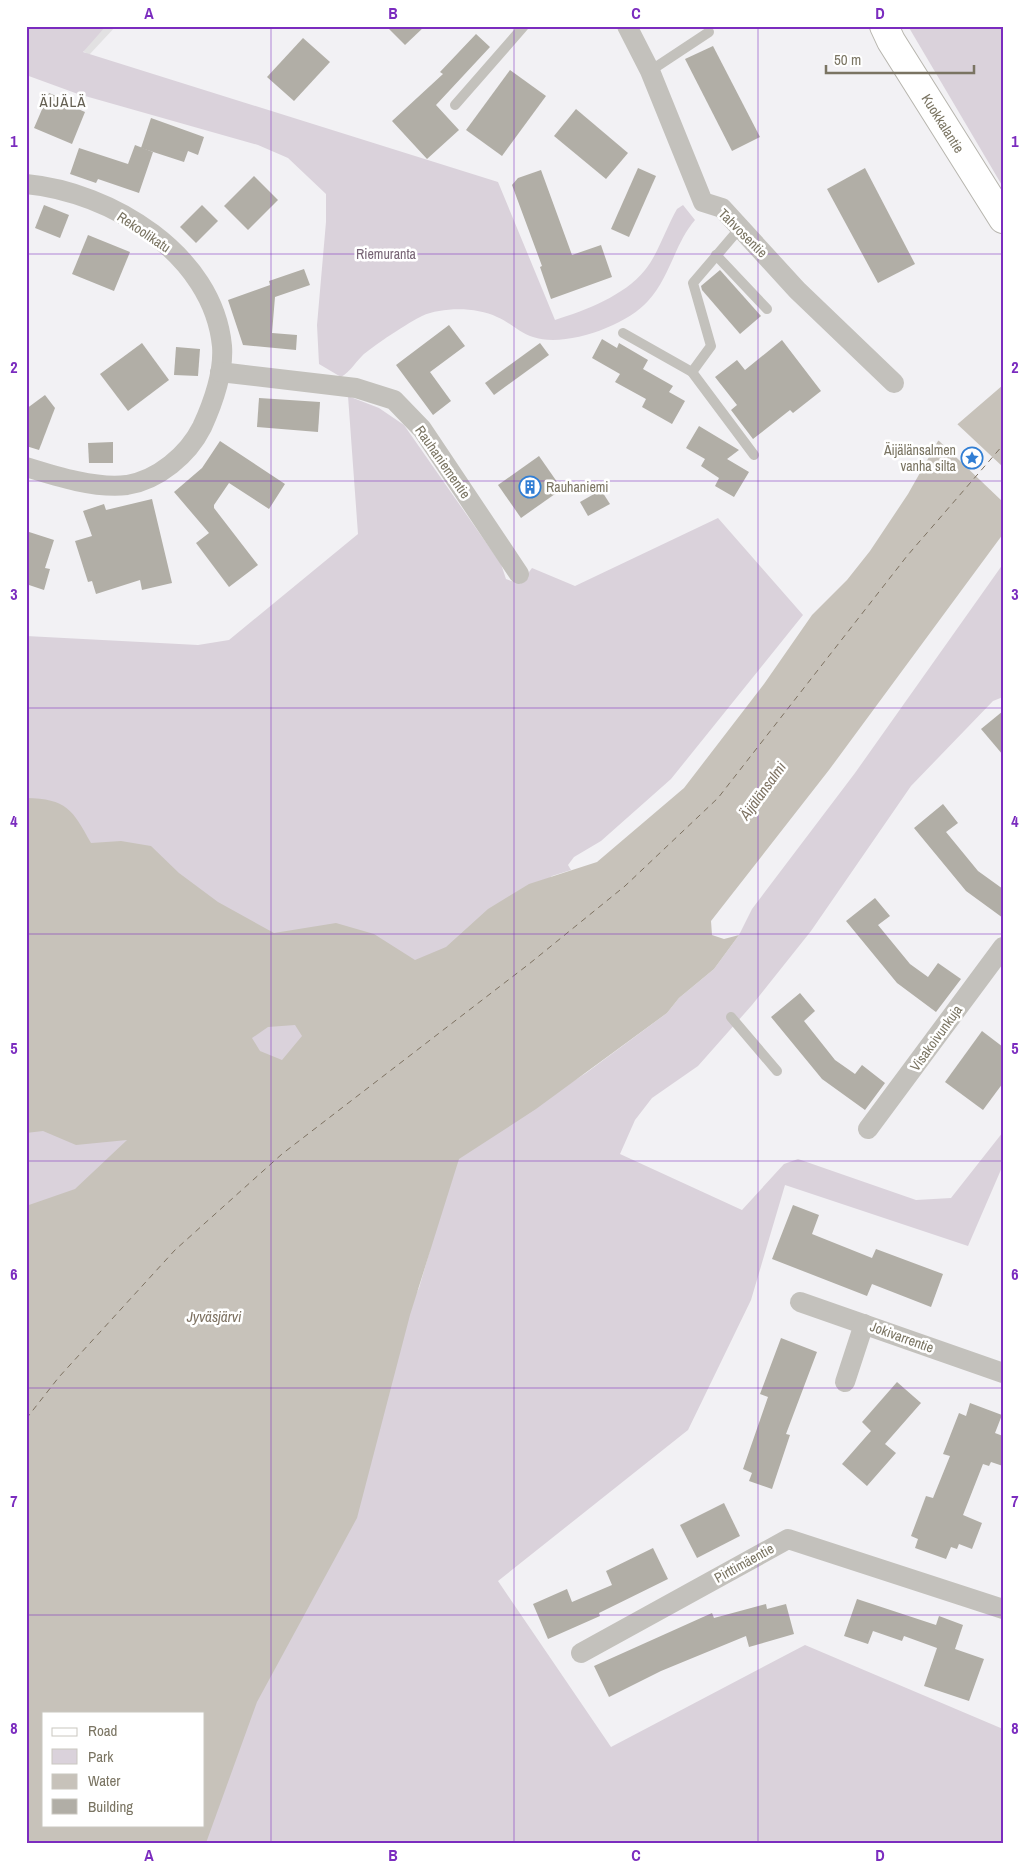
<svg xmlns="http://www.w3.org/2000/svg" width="1029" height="1869" font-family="'Archivo Narrow',sans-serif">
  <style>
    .built { fill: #e2e1e2 }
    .green { fill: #dad2db }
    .water { fill: #c7c2ba; fill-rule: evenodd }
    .pier { fill: #f2f1f4 }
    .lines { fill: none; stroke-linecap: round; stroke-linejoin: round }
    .ferry { stroke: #7d7161; stroke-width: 1; stroke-dasharray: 6 5; stroke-linecap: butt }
    .building { fill: #b1aea6 }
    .secondary-casing { stroke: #b7b5ae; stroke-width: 30 }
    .lane { stroke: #c3c1bc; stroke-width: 10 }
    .street { stroke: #c3c1bc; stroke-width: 20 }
    .secondary { stroke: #fff; stroke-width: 28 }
    .grid { fill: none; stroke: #7b2cbf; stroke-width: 1; stroke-opacity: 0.55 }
    .labels { text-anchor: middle; stroke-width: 5; stroke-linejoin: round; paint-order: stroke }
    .street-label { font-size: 14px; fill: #7a7462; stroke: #fff }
    .park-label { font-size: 14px; fill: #776475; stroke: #fff }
    .poi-label { font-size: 14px; fill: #7a7462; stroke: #fff; text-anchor: end }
    .neighbourhood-label { font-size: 15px; letter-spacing: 1px; fill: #656053; stroke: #fff }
    .water-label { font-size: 15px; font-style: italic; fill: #7d7161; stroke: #fff }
    .neatline { fill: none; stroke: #7b2cbf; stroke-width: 2 }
    .grid-label { font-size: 16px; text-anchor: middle; font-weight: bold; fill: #7b2cbf }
  </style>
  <rect width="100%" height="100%" fill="#f2f1f4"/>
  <!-- built -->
  <polygon class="built" points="46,26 116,26 89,55"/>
  <!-- green -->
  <g class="green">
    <path d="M26 26H106L83 52 498 182 555 320C586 310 624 296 645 270 657 256 667 226 677 209L683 205 695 220C675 243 670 277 648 301 626 326 565 348 533 337 519 333 510 322 497 317 476 307 443 307 422 316 411 321 371 347 362 356 354 364 351 371 341 377L319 364 317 325 326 222V194L288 158 258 145 78 94 26 75Z"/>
    <polygon points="908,26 1003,26 1003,187"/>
    <polygon points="348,396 379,408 404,425 501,564 506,579 520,584 532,568 575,586 718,518 803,615 671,779 601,841 574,857 568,865 571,870 552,876 26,1285 26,636 198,645 229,640 358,534"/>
    <polygon points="1003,564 1003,697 993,701 911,786 811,931 752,1005 698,1066 652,1098 635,1120 620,1154 742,1210 784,1164 798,1159 916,1200 951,1198 1003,1132 1003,1165 968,1246 785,1185 751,1300 688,1430 498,1581 611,1747 805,1645 1003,1729 1003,1843 110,1843 109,1825 204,1825 204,1713 419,1288 430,1250 312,1248 586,1073 667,1013 679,998 714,969 739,935 752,909 855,773"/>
  </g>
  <!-- water -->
  <path class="water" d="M1003 385V534L829 770 711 921 712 935 724 939 739 935 714 969 679 998 667 1013 536 1109 459 1159 410 1315 357 1518 257 1702 206 1843H26V1206L75 1189 127 1140 76 1145 43 1131 26 1133V798C67 799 72 809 91 843L121 841 151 846 179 873 218 902 274 933 336 923 374 934 415 960 446 947 488 909 529 884 597 862 684 788 764 684 812 615 847 580 870 551 908 494 938 441ZM295 1025 302 1036 282 1060 260 1051 252 1038 268 1027ZM44 1713H204V1825H44Z"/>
  <!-- pier -->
  <polygon class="pier" points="955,422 1003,467 1003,502 937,439"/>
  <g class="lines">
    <!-- ferry -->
    <polyline class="ferry" points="26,1419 59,1377 175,1250 282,1154 529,964 625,886 718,798 907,556 1003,445"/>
  </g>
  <!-- building -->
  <g class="building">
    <polygon points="386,26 425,26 405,45"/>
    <polygon points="476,34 490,47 436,105 459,130 427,159 392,121 443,74 440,72"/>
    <polygon points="303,38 330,62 294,101 267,77"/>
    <polygon points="713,46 760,137 732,151 685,59"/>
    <polygon points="510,70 546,96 502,156 466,130"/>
    <polygon points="49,93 71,102 69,105 85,112 72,144 34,128"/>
    <polygon points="576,109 628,153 606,179 554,136"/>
    <polygon points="151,118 204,137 198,155 188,151 184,162 141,148"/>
    <polygon points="135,145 153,152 139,193 98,179 96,183 70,174 79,148 128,164"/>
    <polygon points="638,168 656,176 629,237 611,229"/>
    <polygon points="865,168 915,264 878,283 827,189"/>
    <polygon points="541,170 572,255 601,245 612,277 551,299 540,267 542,266 512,185 518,178"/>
    <polygon points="254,176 278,200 248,230 224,206"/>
    <polygon points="44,205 69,215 60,238 35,228"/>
    <polygon points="202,205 218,221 196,243 180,227"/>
    <polygon points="88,235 130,252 114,291 72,274"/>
    <polygon points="304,269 310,285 275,297 272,333 297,335 296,350 243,345 228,300 270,285 269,281"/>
    <polygon points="720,270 761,316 740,334 702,290 701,286"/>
    <polygon points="449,325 465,346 430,372 451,401 433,415 396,365"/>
    <polygon points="602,339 617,348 619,343 648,360 643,369 673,386 669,392 685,401 672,424 642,407 646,399 615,382 620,374 592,358"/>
    <polygon points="782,340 821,391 793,413 790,410 753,439 731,410 737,405 715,377 737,360 745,370"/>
    <polygon points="142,343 169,380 128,411 100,374"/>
    <polygon points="540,343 549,355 494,395 485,383"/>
    <polygon points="176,347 200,349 198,376 174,375"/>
    <polygon points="45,395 55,408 39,450 26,446 26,409"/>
    <polygon points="259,398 320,402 318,432 257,427"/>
    <polygon points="699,426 739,450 727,459 749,472 734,497 715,486 719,478 701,466 705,459 686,448"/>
    <polygon points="220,441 285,484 269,509 229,483 214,505 214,508 258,565 229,587 196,543 209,533 174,492 202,468"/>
    <polygon points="113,442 113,463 89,463 88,443"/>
    <polygon points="539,456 562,489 521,518 498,485"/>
    <polygon points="601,490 610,504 588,516 580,502"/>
    <polygon points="152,499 172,583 142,590 140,580 96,594 92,581 88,582 75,541 92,536 83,511 104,504 106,510"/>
    <polygon points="26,531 54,540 45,568 50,569 44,590 26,584"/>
    <polygon points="1003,711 1003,755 981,729"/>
    <polygon points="943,804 958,823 946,832 978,871 1003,889 1003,918 966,891 914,828"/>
    <polygon points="875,898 890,916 878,925 910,964 928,977 938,963 961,979 936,1012 897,983 846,921"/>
    <polygon points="800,993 815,1011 804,1021 835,1060 855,1074 862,1065 885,1083 865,1110 822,1079 771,1017"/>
    <polygon points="982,1031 1003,1047 1003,1083 983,1110 945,1082"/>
    <polygon points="793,1205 819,1215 812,1234 872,1258 876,1249 943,1274 931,1307 872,1284 867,1296 772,1259"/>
    <polygon points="781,1338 817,1352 786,1434 790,1435 772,1489 749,1481 752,1473 743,1469 768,1397 760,1394"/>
    <polygon points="897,1382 921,1403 885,1444 896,1453 867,1486 842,1464 871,1431 862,1422"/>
    <polygon points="970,1403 1002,1415 995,1433 1003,1436 1003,1466 991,1462 989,1466 983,1464 963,1515 982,1523 972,1549 959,1544 957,1549 951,1547 946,1559 915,1548 918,1539 911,1536 926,1496 933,1498 950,1456 943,1454 959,1413 966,1416"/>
    <polygon points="724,1503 740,1536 697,1558 680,1525"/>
    <polygon points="653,1548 668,1579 599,1613 600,1616 548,1639 533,1604 567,1589 572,1602 612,1585 606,1571"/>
    <polygon points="857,1599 936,1625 939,1616 963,1625 955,1649 984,1659 969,1701 924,1686 937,1648 904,1636 902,1641 873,1631 868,1644 844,1636"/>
    <polygon points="766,1604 767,1609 786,1604 794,1634 749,1647 746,1636 661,1671 609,1697 594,1666 712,1613 714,1618"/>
  </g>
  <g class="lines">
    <!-- secondary casing -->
    <g class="secondary-casing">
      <g id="secondary">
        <path id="s1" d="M884 26 891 41 1003 219"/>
      </g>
    </g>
    <!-- lane -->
    <g class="lane">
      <polyline points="650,71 709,32"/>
      <polyline points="455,105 524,26"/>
      <polyline points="716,255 767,309"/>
      <polyline points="623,333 692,372 754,455"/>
      <polyline points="692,372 711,346 693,283 740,228"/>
      <polyline points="731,1017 777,1071"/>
    </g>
    <!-- street -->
    <g class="street">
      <polyline points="627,26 650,71 703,202 722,208 797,290 894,383"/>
      <path d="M26 184C111 192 213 254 222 346 224 373 213 403 202 427 188 455 158 480 127 485 96 489 55 476 26 467"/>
      <polyline points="220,372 356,388 394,400 422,429 519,574"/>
      <polyline points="868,1129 1003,947"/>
      <polyline points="800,1302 1003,1373"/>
      <polyline points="845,1382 864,1324"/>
      <polyline points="581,1653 788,1539 1003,1609"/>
    </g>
    <!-- secondary -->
    <use href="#secondary" class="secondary"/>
  </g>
  <!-- grid -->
  <path class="grid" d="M271 26V1843M514 26V1843M758 26V1843M26 254H1003M26 481H1003M26 708H1003M26 934H1003M26 1161H1003M26 1388H1003M26 1615H1003"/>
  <!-- icons -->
  <defs>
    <g id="sight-ring" transform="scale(1.125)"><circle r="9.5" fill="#fff" stroke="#317ed4" stroke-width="1.5"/><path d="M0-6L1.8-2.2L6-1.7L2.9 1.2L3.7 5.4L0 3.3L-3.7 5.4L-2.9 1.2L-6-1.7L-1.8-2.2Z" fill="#317ed4"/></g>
    <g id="building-ring" transform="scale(1.125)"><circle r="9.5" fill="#fff" stroke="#317ed4" stroke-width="1.5"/><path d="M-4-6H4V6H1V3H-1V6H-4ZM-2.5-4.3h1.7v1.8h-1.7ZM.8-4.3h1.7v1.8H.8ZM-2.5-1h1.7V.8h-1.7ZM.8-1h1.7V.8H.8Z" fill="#317ed4"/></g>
  </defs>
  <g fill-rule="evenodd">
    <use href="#sight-ring" x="972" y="458"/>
    <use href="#building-ring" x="530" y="487"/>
  </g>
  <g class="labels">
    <!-- street labels -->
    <g class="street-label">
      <text dy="5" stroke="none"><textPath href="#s1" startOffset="114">Kuokkalantie</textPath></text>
      <text transform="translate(144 232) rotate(34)" y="5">Rekoolikatu</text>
      <text transform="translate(743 233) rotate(45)" y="5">Tahvosentie</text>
      <text transform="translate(443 462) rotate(55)" y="5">Rauhaniementie</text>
      <text transform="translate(936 1038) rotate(-54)" y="5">Visakoivunkuja</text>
      <text transform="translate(902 1337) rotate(20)" y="5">Jokivarrentie</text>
      <text transform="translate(744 1563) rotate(-29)" y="5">Pirttimäentie</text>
    </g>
    <!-- park labels -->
    <g class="park-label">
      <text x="386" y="259">Riemuranta</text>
    </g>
    <!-- poi labels -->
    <g class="poi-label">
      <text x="956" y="455">Äijälänsalmen<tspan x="956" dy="16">vanha silta</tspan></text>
      <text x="546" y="492" text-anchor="start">Rauhaniemi</text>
    </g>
    <!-- neighbourhood labels -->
    <g class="neighbourhood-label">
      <text x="63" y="107">ÄIJÄLÄ</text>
    </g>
    <!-- water labels -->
    <g class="water-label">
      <text transform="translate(763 791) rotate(-54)" y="5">Äijälänsalmi</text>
      <text x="214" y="1322">Jyväsjärvi</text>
    </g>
  </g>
  <!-- border -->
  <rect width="1029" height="1869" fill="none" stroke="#ffffff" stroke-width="55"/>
  <!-- legend -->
  <rect x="42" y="1712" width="162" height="115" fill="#ffffff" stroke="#cac7c0"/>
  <rect x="52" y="1728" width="25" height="8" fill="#ffffff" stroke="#cac7c0"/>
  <text x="88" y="1736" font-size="15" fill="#7a7462">Road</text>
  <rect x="52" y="1749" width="25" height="15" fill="#dad2db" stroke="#cac7c0"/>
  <text x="88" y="1762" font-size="15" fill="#7a7462">Park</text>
  <rect x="52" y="1774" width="25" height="15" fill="#c7c2ba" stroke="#cac7c0"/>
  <text x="88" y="1786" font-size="15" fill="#7a7462">Water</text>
  <rect x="52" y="1799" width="25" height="15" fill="#b1aea6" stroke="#cac7c0"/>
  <text x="88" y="1812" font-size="15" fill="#7a7462">Building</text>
  <!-- scale -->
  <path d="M826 65v8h148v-8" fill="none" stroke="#7a7462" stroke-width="2.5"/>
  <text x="834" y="65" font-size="15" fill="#7a7462" stroke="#ffffff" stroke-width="4" paint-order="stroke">50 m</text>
  <rect x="28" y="28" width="974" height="1814" class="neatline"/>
  <g class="grid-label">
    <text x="149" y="19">A</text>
    <text x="393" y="19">B</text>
    <text x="636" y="19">C</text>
    <text x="880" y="19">D</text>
    <text x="14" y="147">1</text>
    <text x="1015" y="147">1</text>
    <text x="14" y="373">2</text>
    <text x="1015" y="373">2</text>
    <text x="14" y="600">3</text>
    <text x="1015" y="600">3</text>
    <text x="14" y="827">4</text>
    <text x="1015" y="827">4</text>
    <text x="14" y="1054">5</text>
    <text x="1015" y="1054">5</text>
    <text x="14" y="1280">6</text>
    <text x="1015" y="1280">6</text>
    <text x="14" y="1507">7</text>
    <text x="1015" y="1507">7</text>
    <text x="14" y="1734">8</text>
    <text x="1015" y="1734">8</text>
    <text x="149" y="1861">A</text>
    <text x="393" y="1861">B</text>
    <text x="636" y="1861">C</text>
    <text x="880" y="1861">D</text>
  </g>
</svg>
